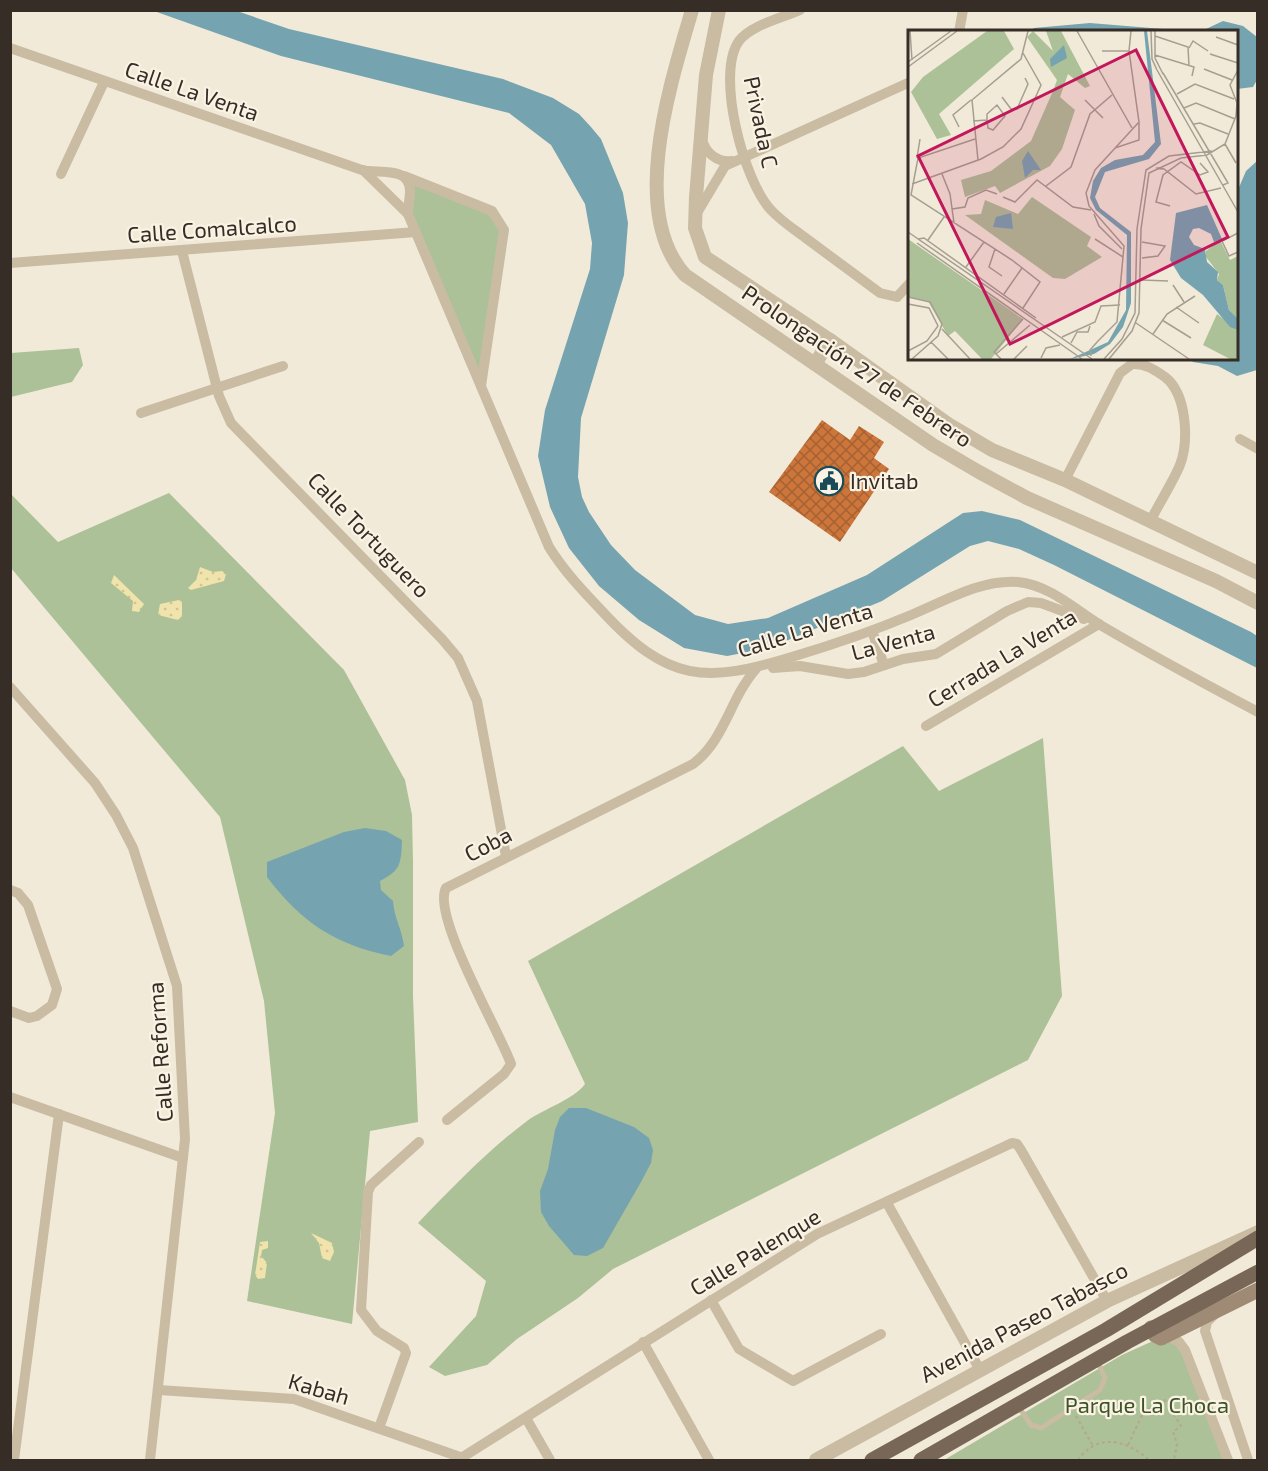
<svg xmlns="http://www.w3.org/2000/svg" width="1268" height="1471" font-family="'Exo 2',sans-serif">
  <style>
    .green { fill: #acc197 }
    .sand { fill: url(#sand-dots) }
    .water { fill: #75a4b0 }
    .building { fill: url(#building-cross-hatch) }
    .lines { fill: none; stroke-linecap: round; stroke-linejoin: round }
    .path { stroke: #b6a68d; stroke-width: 2; stroke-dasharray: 3 3; stroke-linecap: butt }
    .service { stroke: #cabca3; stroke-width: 5 }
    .minor { stroke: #cabca3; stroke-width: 10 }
    .tertiary { stroke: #cabca3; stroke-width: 14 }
    .secondary { stroke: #9e8a75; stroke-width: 15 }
    .primary { stroke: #786756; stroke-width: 15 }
    .labels { text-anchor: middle; stroke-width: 4.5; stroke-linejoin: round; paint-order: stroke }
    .street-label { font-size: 22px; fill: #352d26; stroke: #faf3e4 }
    .poi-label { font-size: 22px; fill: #352d26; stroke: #faf3e4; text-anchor: start }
    .park-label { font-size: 22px; fill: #3d5428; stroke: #faf3e4 }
    .inset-road { fill: none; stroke: #a69e91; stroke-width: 1.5 }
    .view { fill: #c2185b; fill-opacity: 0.15; stroke: #c2185b; stroke-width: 3 }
    .inset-edge { fill: none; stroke: #352d26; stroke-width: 3 }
  </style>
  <defs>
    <pattern id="sand-dots" width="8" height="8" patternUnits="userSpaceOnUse" patternTransform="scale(1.5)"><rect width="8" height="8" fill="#f0e4ac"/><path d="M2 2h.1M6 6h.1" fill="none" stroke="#cec494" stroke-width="1.8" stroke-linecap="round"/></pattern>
    <pattern id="building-cross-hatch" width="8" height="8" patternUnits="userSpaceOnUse" patternTransform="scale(1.5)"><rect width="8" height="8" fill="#cc763c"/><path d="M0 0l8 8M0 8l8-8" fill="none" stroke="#a66132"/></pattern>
  </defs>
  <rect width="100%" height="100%" fill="#f2ead8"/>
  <!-- green -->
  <g class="green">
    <polygon points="417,181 480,205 504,230 481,386 408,207 410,188"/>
    <polygon points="79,348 83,365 72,382 11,397 11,353"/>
    <polygon points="10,493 58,542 169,493 344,670 405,780 412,815 413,862 413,996 418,1122 370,1131 352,1324 247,1301 275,1113 264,1001 220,817 11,568"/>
    <path d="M1043 738 1062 996 1028 1060 613 1269 578 1298 517 1339 487 1365 445 1376 429 1367 476 1316 486 1281 418 1223C453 1187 487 1151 527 1121 545 1108 573 1100 585 1084L528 961 903 746 939 791Z"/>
    <polygon points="1166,1335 1179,1342 1228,1460 944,1460 1122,1355"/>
  </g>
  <!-- sand -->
  <g class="sand">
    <polygon points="200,567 213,572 222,571 226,574 224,581 191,590 188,588 196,580"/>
    <polygon points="114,575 144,604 139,612 132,611 133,601 111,583"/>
    <polygon points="179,600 182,602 182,616 178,620 158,615 160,604"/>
    <polygon points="311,1233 332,1243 334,1252 330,1261 322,1258 319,1243"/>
    <polygon points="268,1241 268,1248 262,1250 261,1256 267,1263 265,1278 258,1279 255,1275 260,1242"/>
  </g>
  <!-- water -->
  <g class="water">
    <polygon points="154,11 237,11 289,29 503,79 553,98 579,114 591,127 601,139 623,193 628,223 624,275 581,418 578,477 582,497 589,512 611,545 635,570 695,615 728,624 768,618 867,575 963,513 982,511 1020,520 1251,632 1257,636 1257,668 1054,565 1019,549 988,541 970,546 882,601 769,648 727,656 684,648 639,620 599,586 569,548 550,507 538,456 545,410 590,269 592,243 585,204 551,145 509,113 281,56"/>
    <polygon points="1223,21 1243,26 1257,37 1257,80 1253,87 1237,89 1236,32 1189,31 1206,29"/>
    <polygon points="1090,23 1187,31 1031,31 1034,28"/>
    <polygon points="1257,161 1257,370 1237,376 1218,366 1193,362 1191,359 1236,358 1237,192 1246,171"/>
    <path d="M365 828 386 831 402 840C401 864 401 870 380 881L381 890 393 901C394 918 402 929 404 946L391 956C335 945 301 922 267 877V862L344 832Z"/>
    <polygon points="569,1108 586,1108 634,1127 649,1138 653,1150 651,1163 641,1182 603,1248 587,1256 574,1255 549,1226 541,1212 540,1191 548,1169 555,1130 560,1117"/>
  </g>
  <!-- building -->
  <polygon class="building" points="822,420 850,440 859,426 884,442 874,458 889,469 840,542 769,492"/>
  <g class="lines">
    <!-- path -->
    <g class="path">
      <polyline points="1076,1416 1093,1446"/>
      <polyline points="1128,1445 1144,1411 1165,1400 1181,1426 1173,1432 1177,1444 1174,1460"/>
      <path d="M1078 1460C1098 1432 1127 1440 1149 1460"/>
    </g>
    <!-- service -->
    <polyline class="service" points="1018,1406 1031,1425 1041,1428 1100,1390 1105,1378 1097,1360"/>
    <!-- minor -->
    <g class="minor">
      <path d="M800 10C782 18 751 25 739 41 715 74 744 182 771 210 781 221 795 230 807 239 831 257 856 275 880 293L897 297 910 283"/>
      <polyline points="959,32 963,10"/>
      <path d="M10 48 362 170C378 174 409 166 410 190 410 198 408 206 408 214L549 547C564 571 582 590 601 610 668 683 705 684 795 656 835 644 873 631 911 615 945 601 981 579 1018 582 1050 585 1077 611 1102 626 1153 656 1205 684 1258 712"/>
      <path d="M702 139C705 153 718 163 732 161"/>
      <polyline points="363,170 408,214"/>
      <polyline points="61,174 104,82"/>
      <polyline points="404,176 492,211 504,230 481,386"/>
      <polyline points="697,213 725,166 910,82"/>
      <polyline points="182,251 219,396 231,423 442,639 458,658 477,701 506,856"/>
      <polyline points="10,263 416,232"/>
      <polyline points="141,413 283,366"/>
      <polyline points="1240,439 1258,449"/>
      <path d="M1065 480 1120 373 1132 364C1145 363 1155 370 1165 377 1187 394 1189 441 1180 465 1172 484 1159 503 1150 522"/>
      <polyline points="872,631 884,665"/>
      <polyline points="773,668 800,666 848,674 864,672 903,659 936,654 1007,611 1028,602 1041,603 1084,619"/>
      <polyline points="10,687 95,783 116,815 133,848 177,986 185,1139 150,1460"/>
      <polyline points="926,726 1099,624"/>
      <polyline points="10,890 18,893 28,905 57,989 52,1005 37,1016 29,1018 10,1011"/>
      <polyline points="10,1097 183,1158"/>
      <path d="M447 1120 504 1074 511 1064C500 1032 431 915 446 888L693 764C725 740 730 698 756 669"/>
      <polyline points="887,1203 980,1370"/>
      <polyline points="711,1300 739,1349 793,1381 881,1334"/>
      <polyline points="1214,1315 1207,1322 1205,1331 1248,1460"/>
      <polyline points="1166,1335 1179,1342 1185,1350 1228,1460"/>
      <polyline points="643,1342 709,1460"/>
      <polyline points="159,1390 294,1399 463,1458"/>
      <polyline points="526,1418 550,1460"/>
      <polyline points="379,1428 406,1353 404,1348 377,1331 361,1310 368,1192 371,1185 419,1142"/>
      <polyline points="14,1460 59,1114"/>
      <polyline points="458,1460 817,1234 1012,1143 1017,1144 1021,1150 1107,1301"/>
    </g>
    <!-- tertiary -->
    <g class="tertiary">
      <path d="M692 10C671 82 628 212 685 275L933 445 979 472 1027 498 1216 581 1258 603"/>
      <polyline points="719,10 706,75 696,197 695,228 705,257 830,340 948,424 992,450 1065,480 1258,573"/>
      <polyline points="815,364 830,340"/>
      <polyline points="816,1460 1107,1301 1258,1232"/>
    </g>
    <!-- secondary -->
    <polyline class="secondary" points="1151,1328 1155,1335 1161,1338 1258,1290"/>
    <!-- primary -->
    <g class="primary">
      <polyline points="872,1460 1106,1330 1258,1238"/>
      <polyline points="921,1460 1127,1342 1258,1272"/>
    </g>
  </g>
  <!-- icons -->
  <defs>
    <g id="civic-ring" transform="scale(1.5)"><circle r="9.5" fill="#faf3e4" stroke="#194a58" stroke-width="1.5"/><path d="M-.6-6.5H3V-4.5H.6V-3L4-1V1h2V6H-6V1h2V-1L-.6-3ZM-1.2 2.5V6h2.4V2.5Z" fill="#194a58"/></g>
  </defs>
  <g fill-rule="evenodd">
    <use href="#civic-ring" x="829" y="481"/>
  </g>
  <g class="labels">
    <!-- street labels -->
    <g class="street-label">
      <text transform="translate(192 91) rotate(19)" y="8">Calle La Venta</text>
      <text transform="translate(761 122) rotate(78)" y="8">Privada C</text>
      <text transform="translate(212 229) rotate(-4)" y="8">Calle Comalcalco</text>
      <text transform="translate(857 366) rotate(34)" y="8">Prolongación 27 de Febrero</text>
      <text transform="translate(369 535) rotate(46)" y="8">Calle Tortuguero</text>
      <text transform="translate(805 630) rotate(-17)" y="8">Calle La Venta</text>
      <text transform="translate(893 642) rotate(-15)" y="8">La Venta</text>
      <text transform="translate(1002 658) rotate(-31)" y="8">Cerrada La Venta</text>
      <text transform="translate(488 844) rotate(-27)" y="8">Coba</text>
      <text transform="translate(160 1052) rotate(-94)" y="8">Calle Reforma</text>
      <text transform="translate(755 1252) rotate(-31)" y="8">Calle Palenque</text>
      <text transform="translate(1024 1322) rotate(-28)" y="8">Avenida Paseo Tabasco</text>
      <text transform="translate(319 1389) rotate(16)" y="8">Kabah</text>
    </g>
    <!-- poi labels -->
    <g class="poi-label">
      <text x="850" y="489">Invitab</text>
    </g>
    <!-- park labels -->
    <g class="park-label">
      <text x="1147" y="1413">Parque La Choca</text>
    </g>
  </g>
  <!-- overview -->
  <g transform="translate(908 30)">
    <rect width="330" height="330" fill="#f2ead8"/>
    <path d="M79 1H96L106 19 31 84 43 105 29 109 3 62 15 47ZM125 1 145 21 138 1H153L182 56 177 58 160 44 152 67 167 80 154 119 142 136 92 163 87 156 57 167 53 150 83 141 123 111 145 61 149 50 119 7ZM124 167 183 207 179 216 194 227 157 249 145 248 57 185 73 184 77 170 110 184ZM0 209 115 289 83 329H74L47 301 40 306 20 271 0 267ZM312 210 322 230 330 226V290L321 280 315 255 309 250 311 244 298 227V221ZM309 284 330 300V329H322L295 315Z" fill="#acc197"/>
    <path d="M236 1H239L253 114 241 129 197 142 187 167 192 178 223 202V273L215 297 202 314 186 324 162 329 200 312 218 280 219 205 188 180 182 168 185 151 193 138 207 130 235 125 247 112ZM156 15 159 28 143 37 142 29ZM120 121 133 140H125L117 148 114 131ZM299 175 314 209 306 212 303 204 291 198 285 199 281 207 286 215 297 219 299 232 310 242 309 250 315 255 321 280 330 289V300L322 297 295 265 273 248 262 230 268 183ZM103 183 105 199 85 197 88 187Z" fill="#75a4b0"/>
    <path class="inset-road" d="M2 1 4 30M169 1 224 98M243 1 244 29 249 40 330 182M247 1V28L255 44M247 6 280 17 281 36M308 7 330 15M281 18 285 11 300 21M194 21H221M302 24 330 33M247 25 286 37 284 46M0 32 43 1M0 37 49 1M296 39 324 50M255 43 320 153 315 155M269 64 287 54 326 69M94 67 103 79H109L120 54 117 48M177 70 195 88M276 78 288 73 327 89M65 91 79 90V84L89 75 97 86 85 100 80 98 79 90M286 94 292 93 320 104M51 97 45 85 63 70M67 109 10 128 3 165 104 230 132 252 115 278M317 114 328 133M207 118 231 110V92M9 128 12 109M70 130 64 70 113 29 120 1M248 138 256 139 288 164 313 158M34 144 42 164 46 193M4 154 73 129 95 117 113 99 133 55 115 23M138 156 163 137 182 84 204 65M95 167 107 172 129 150 165 177 183 180M262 176 248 172 255 145 273 132 292 145 300 142 292 133M44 179 57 177 60 168 78 160 89 164M186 184 191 196 214 219M0 202 184 329M330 203 314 211 321 226 330 222M10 209 16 208 128 288M187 209 215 227M20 210 36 187M9 213 174 329M87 219 81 237 94 246M234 228 250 226 257 216 234 212M58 237 76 212M234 250 260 251M265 255 276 272M96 264 114 238M0 267 22 272 34 294 30 306 4 329M0 274 21 278 30 296 19 311 0 321M268 277 291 293M254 290 283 308M228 293 281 329M34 299 62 329M245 304 259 284 287 266M154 307 187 292 193 276 212 275M23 312 40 329M189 312 209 292 216 216 181 176 178 163 187 140 231 92 221 21 223 1M163 313 169 302H180L182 296M88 324 122 295M183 326 182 320 190 311M133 328 138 318 152 315M93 329 86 322 115 289M106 329 119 316M196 329 214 309 227 283 229 199 238 140 261 126 304 121M201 329 224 301 231 283 233 199 241 143 273 128 299 125 317 114 328 86 329 73 322 55 330 40"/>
    <path class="view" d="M228 20 320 207 102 314 10 126Z"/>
    <rect width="330" height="330" class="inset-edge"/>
  </g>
  <!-- border -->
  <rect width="1268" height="1471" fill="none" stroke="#352d26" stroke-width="24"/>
</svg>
